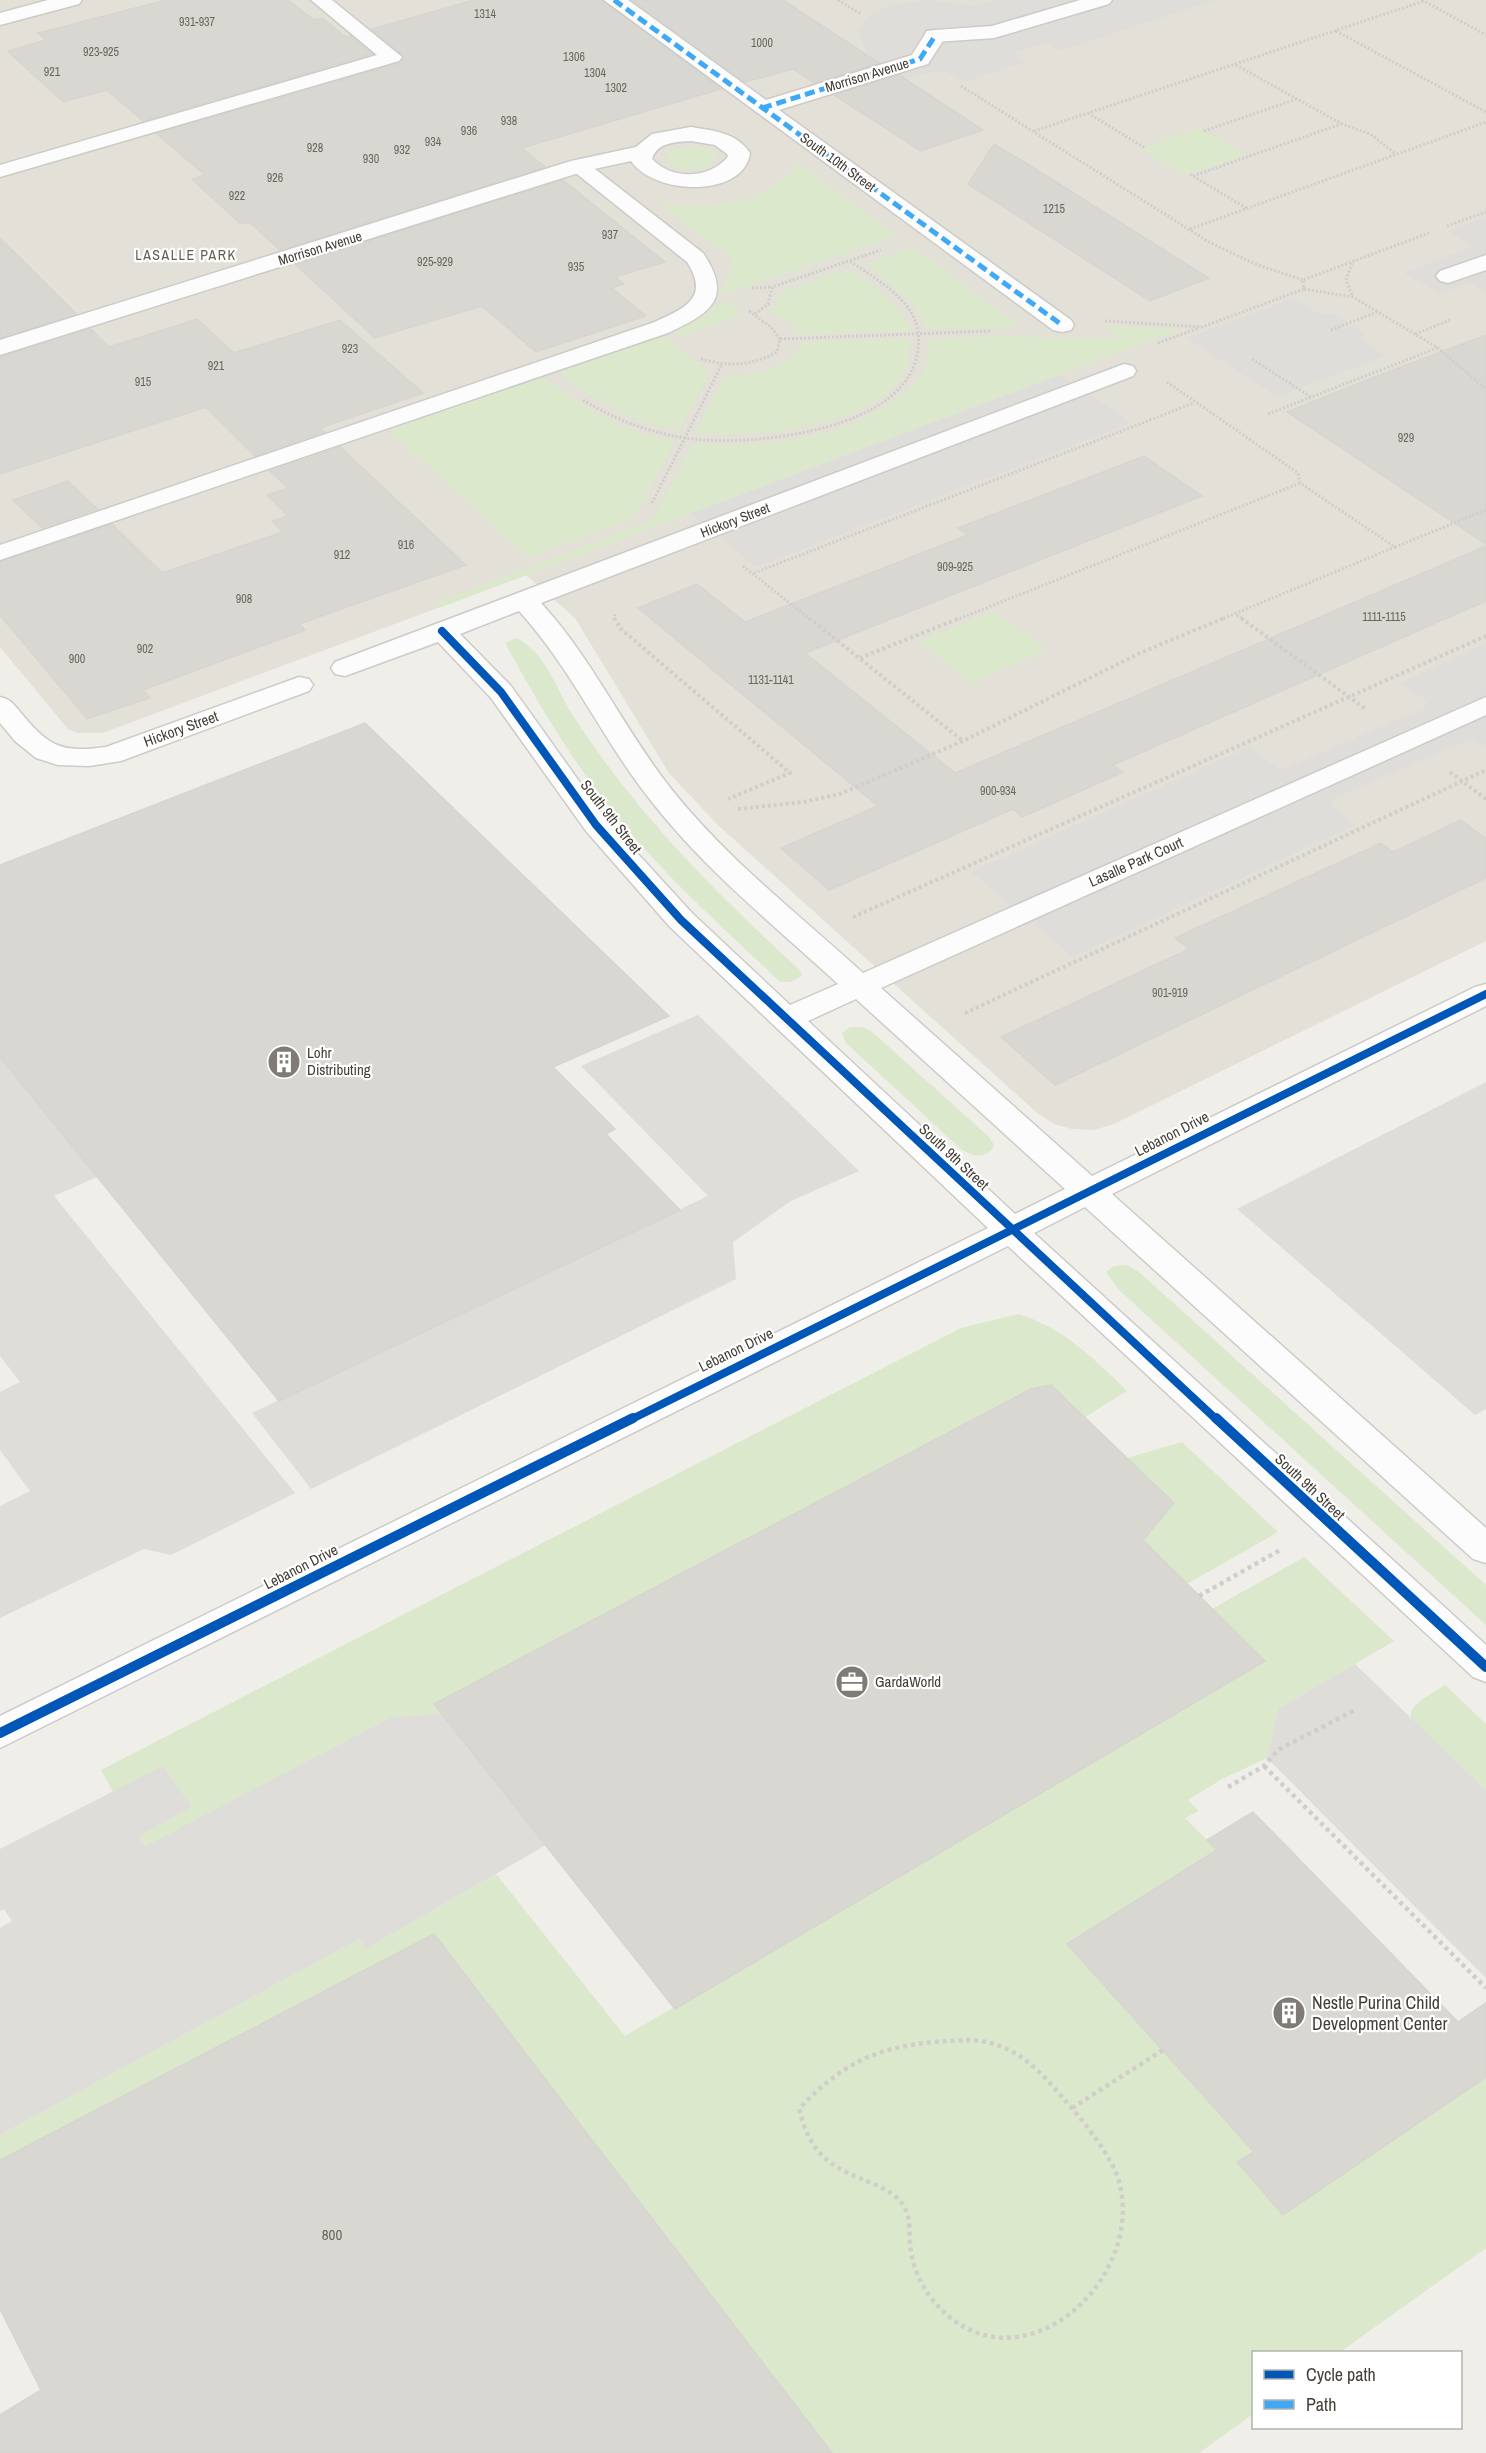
<svg xmlns="http://www.w3.org/2000/svg" width="1486" height="2453" font-family="'Archivo Narrow',sans-serif">
  <style>
    .residential { fill: #e3e0d7 }
    .green { fill: #dbe8cb }
    .parking { fill: #deddd9 }
    .building { fill: #d8d7d2; stroke: #d7d5cf; stroke-width: 1.5 }
    .lines { fill: none; stroke-linecap: round; stroke-linejoin: round }
    .service-casing { stroke: #cdcbc7; stroke-width: 3 }
    .pedestrian-casing { stroke: #cdcbc7; stroke-width: 3 }
    .minor-casing { stroke: #cdcbc7; stroke-width: 3 }
    .path-far2 { stroke: #d0cecb; stroke-width: 3; stroke-dasharray: 2 2; stroke-linecap: butt }
    .path-far1 { stroke: #d0cecb; stroke-width: 4; stroke-dasharray: 3 3; stroke-linecap: butt }
    .path { stroke: #d0cecb; stroke-width: 4.5; stroke-dasharray: 4 4; stroke-linecap: butt }
    .service { fill: #fdfcfc; fill-rule: evenodd }
    .pedestrian { fill: #fdfcfc; fill-rule: evenodd }
    .minor { fill: #fdfcfc; fill-rule: evenodd }
    .quiet { stroke: #3fa9f5; stroke-width: 5; stroke-dasharray: 10 5; stroke-linecap: butt }
    .cycleway-far1-casing { stroke: #fff; stroke-width: 12 }
    .cycleway-casing { stroke: #fff; stroke-width: 14 }
    .cycleway-far1 { stroke: #0057b8; stroke-width: 8 }
    .cycleway { stroke: #0057b8; stroke-width: 10 }
    .labels { text-anchor: middle; stroke-width: 4.5; stroke-linejoin: round; paint-order: stroke }
    .number-label { font-size: 12px; fill: #6a665e }
    .far-street-label { font-size: 14px; fill: #443f36; stroke: #fff }
    .far-neighbourhood-label { font-size: 14px; letter-spacing: 1.5px; fill: #665e4e; stroke: #fff }
    .street-label { font-size: 15px; fill: #443f36; stroke: #fff }
    .poi-label { font-size: 15px; fill: #443f36; stroke: #fff; text-anchor: start }
    .near-number-label { font-size: 15px; fill: #6a665e }
    .near-poi-label { font-size: 18px; fill: #443f36; stroke: #fff; text-anchor: start }
  </style>
  <rect width="100%" height="100%" fill="#efeee9"/>
  <!-- residential -->
  <polygon class="residential" points="0,0 1486,0 1486,941 1114,1124 1094,1130 1072,1129 1054,1124 1036,1112 719,826 669,773 575,618 526,575 103,733 77,733 68,729 0,647"/>
  <!-- green -->
  <g class="green">
    <polygon points="1200,128 1245,155 1185,175 1141,149"/>
    <path d="M694 146 715 152 716 160C705 173 679 173 667 162V154L677 148Z"/>
    <path d="M798 163 897 236 721 295 733 260 660 204C709 208 767 207 798 163Z"/>
    <polygon points="914,248 1020,327 927,329 913,303 866,264"/>
    <path d="M850 269C874 287 899 302 911 331L799 335C793 322 783 317 770 312L778 300 779 293Z"/>
    <path d="M725 301 742 315 679 336 674 331C692 324 710 306 725 301Z"/>
    <path d="M1103 325 1181 329 439 608 433 604 653 520 693 444C763 447 841 442 899 397 907 390 917 383 922 374 928 363 928 351 930 339L1032 335 1037 338H1120Z"/>
    <path d="M661 335 710 372 680 430C629 421 598 403 558 372Z"/>
    <path d="M910 338C910 349 910 360 905 370 878 429 750 438 695 433L725 376C752 375 791 371 802 342Z"/>
    <path d="M543 377C590 411 617 430 675 441L634 518 529 558 389 430Z"/>
    <polygon points="995,611 1046,651 970,682 919,641"/>
    <path d="M516 638C546 652 555 687 572 714 634 811 715 893 800 970L802 975C795 982 787 984 778 980 719 924 657 869 607 804 568 754 535 698 505 643Z"/>
    <path d="M850 1027H863L872 1032 989 1137 994 1145 992 1150C980 1159 973 1156 961 1149L846 1043 842 1033Z"/>
    <polygon points="1127,1265 1139,1272 1486,1585 1486,1625 1119,1290 1106,1272 1114,1266"/>
    <path d="M1019 1314C1065 1329 1094 1359 1127 1391L1085 1417C1067 1400 1058 1383 1031 1389L435 1704 442 1714 392 1717 158 1842 146 1846 139 1840 143 1834 192 1807 163 1767 113 1792 101 1770 961 1328Z"/>
    <polygon points="1182,1442 1278,1532 1187,1584 1134,1531 1127,1458"/>
    <polygon points="1304,1557 1394,1641 1278,1709 1267,1758 1222,1779 1188,1800 1199,1811 1185,1818 1217,1850 1067,1944 1254,2152 1237,2163 1283,2215 1486,2077 1486,2248 1340,2352 1254,2352 1253,2414 1199,2453 832,2453 0,2160 0,2135 359,1939 366,1949 496,1874 625,2036 1264,1661 1212,1609"/>
    <polygon points="1445,1685 1486,1724 1486,1790 1411,1718 1411,1711 1421,1700"/>
  </g>
  <!-- parking -->
  <g class="parking">
    <polygon points="928,0 977,6 994,0 1216,0 1059,51 1045,43 1013,53 1026,62 963,82 947,72 938,71 905,79 870,57 857,30 871,14 893,5"/>
    <polygon points="1486,216 1486,293 1469,283 1440,294 1404,273 1474,246 1448,231"/>
    <polygon points="1294,298 1320,314 1332,313 1365,333 1361,339 1386,356 1277,397 1187,338"/>
    <polygon points="1061,375 1131,423 756,567 690,514"/>
    <polygon points="1486,643 1486,746 1470,739 1332,799 1330,806 1355,825 1073,957 971,872 1249,747 1277,768 1288,767 1424,708 1427,701 1400,683"/>
    <polygon points="698,1015 859,1171 791,1201 733,1242 736,1279 311,1489 252,1413 708,1196 581,1066"/>
    <polygon points="0,1057 97,1177 54,1196 295,1493 171,1555 144,1549 0,1618 0,1506 30,1491 0,1450 0,1392 20,1382 0,1356"/>
    <polygon points="1486,1082 1486,1409 1475,1415 1237,1209"/>
    <polygon points="1355,1664 1486,1790 1486,1978 1267,1758 1278,1709"/>
    <polygon points="442,1714 546,1845 366,1949 359,1939 0,2135 0,1928 12,1921 4,1909 0,1911 0,1849 163,1766 192,1807 143,1834 139,1840 146,1846 392,1717"/>
  </g>
  <!-- building -->
  <g class="building">
    <polygon points="166,0 288,0 314,20 322,18 346,37 350,36 372,54 143,121 107,90 63,102 8,51 46,40 38,33"/>
    <polygon points="474,0 602,0 721,89 522,148 545,167 280,250 249,222 241,224 192,179 205,175 157,134 400,63 403,55 372,29"/>
    <polygon points="632,0 783,0 879,63 814,83 793,69 745,82"/>
    <polygon points="899,75 983,130 921,151 834,95"/>
    <polygon points="994,144 1024,162 1209,278 1150,301 968,184"/>
    <polygon points="563,180 665,262 615,277 624,284 612,288 646,316 536,352 482,306 375,338 295,264"/>
    <polygon points="0,238 76,314 0,338"/>
    <polygon points="197,319 234,353 340,320 423,393 320,428 324,432 255,456 206,407 0,474 0,357 91,329 109,347"/>
    <polygon points="1486,335 1486,544 1287,412 1377,376"/>
    <polygon points="340,447 466,565 299,624 305,630 143,690 150,698 87,719 0,615 0,562 112,524 162,573 283,532 272,521 288,516 267,495 288,488 270,471"/>
    <polygon points="1144,456 1202,496 805,653 955,773 1486,546 1486,601 1113,765 1123,772 1022,817 1013,809 829,890 781,848 878,806 638,608 697,584 745,622 968,535 958,528"/>
    <polygon points="68,481 97,509 42,528 13,500"/>
    <polygon points="365,723 669,1016 553,1067 615,1129 606,1134 680,1210 279,1401 0,1057 0,865"/>
    <polygon points="1461,820 1486,839 1486,878 1055,1085 1001,1037 1189,949 1175,938 1381,843 1393,852"/>
    <polygon points="1051,1385 1174,1503 1143,1540 1265,1661 675,2009 434,1704 1031,1389"/>
    <polygon points="1253,1812 1458,2022 1486,2003 1486,2077 1283,2215 1237,2162 1254,2152 1067,1944 1217,1850 1207,1840"/>
    <polygon points="434,1934 832,2453 0,2453 0,2415 41,2390 0,2309 0,2160"/>
  </g>
  <g class="lines">
    <!-- service casing -->
    <g class="service-casing">
      <g id="service">
        <polygon points="311,0 332,0 402,57 399,61 0,177 0,165 377,55"/>
        <path d="M579 160 586 162 703 253C734 299 710 313 668 333L0 560V545L652 323C683 309 711 299 687 262L572 170 569 166 572 162Z"/>
      </g>
    </g>
    <!-- pedestrian casing -->
    <g class="pedestrian-casing">
      <polygon id="pedestrian" points="604,0 628,0 766,100 912,55 927,31 943,31 946,36 928,64 779,110 1071,320 1074,325 1071,330 1062,332 1053,330"/>
    </g>
    <!-- minor casing -->
    <g class="minor-casing">
      <g id="minor">
        <polygon points="48,0 82,0 79,4 0,25 0,13"/>
        <polygon points="1080,0 1112,0 1109,4 994,38 935,42 927,41 924,36 927,31 935,30 992,26"/>
        <path d="M691 127C714 131 736 132 750 153 744 198 655 196 631 161L585 171 0 355V340L571 161 636 147 652 134ZM691 141 715 145 728 155 727 158C708 179 672 180 652 159 657 142 676 142 691 141Z"/>
        <polygon points="1486,255 1486,270 1448,283 1440,281 1436,276 1440,271"/>
        <path d="M1124 364 1133 366 1136 371 1133 376 541 603C593 659 624 730 672 790 726 858 798 914 863 973L1486 697V715L881 988 1092 1176 1475 987 1486 984V1006L1112 1194 1486 1528V1563L1473 1559 1085 1207 1034 1233 1486 1645V1682L1473 1677 1008 1246 0 1748V1716L988 1228 670 927 586 831 491 698 438 642 345 676 335 674 331 668 335 662ZM519 611C572 669 603 741 652 802 705 870 775 926 838 984L790 1005 692 913 606 819 511 686 460 634ZM856 999 1065 1189 1015 1214 808 1021Z"/>
        <path d="M299 677 309 679 313 685 309 691 121 761 89 766 58 765 36 758 15 741 0 723V697C11 699 14 705 21 713 49 747 62 753 106 747Z"/>
      </g>
    </g>
    <!-- path-far2 -->
    <g class="path-far2">
      <polyline points="838,0 861,14"/>
      <polyline points="1422,0 1486,35"/>
      <polyline points="1336,31 1486,112"/>
      <polyline points="1236,65 1342,124 1370,134 1396,154"/>
      <polyline points="961,86 1209,242 1255,264 1303,280"/>
      <polyline points="1088,113 1145,148"/>
      <polyline points="1034,131 1424,1"/>
      <polyline points="1204,131 1297,99"/>
      <polyline points="1190,174 1246,208"/>
      <polyline points="1193,176 1341,124"/>
      <polyline points="1447,226 1486,212"/>
      <polyline points="1190,229 1486,122"/>
      <polyline points="1352,263 1346,280 1353,297"/>
      <polyline points="752,288 772,287"/>
      <polyline points="1304,289 1353,297 1438,348 1486,389"/>
      <polyline points="755,314 768,304 772,287 881,250"/>
      <polyline points="1105,321 1202,327 1304,289 1303,280 1429,233"/>
      <polyline points="1331,330 1377,312"/>
      <polyline points="1415,334 1450,320"/>
      <polyline points="780,339 991,331"/>
      <polyline points="1158,343 1199,328"/>
      <path d="M701 359C728 367 752 366 777 352L780 339 771 327 749 311"/>
      <polyline points="1252,359 1311,397"/>
      <polyline points="1167,382 1298,473 1300,483 1395,547 1486,510"/>
      <path d="M583 400C619 422 661 437 704 440 764 444 898 429 916 359 920 344 920 328 912 314 899 291 871 276 850 261"/>
      <polyline points="1268,414 1437,348"/>
      <polyline points="652,503 722,364"/>
      <polyline points="743,566 811,620"/>
      <polyline points="754,573 1194,403"/>
      <polyline points="1237,615 1244,620"/>
      <polyline points="614,620 615,613"/>
      <polyline points="956,620 1300,483"/>
      <polyline points="1220,620 1395,547"/>
    </g>
    <!-- path-far1 -->
    <g class="path-far1">
      <polyline points="614,618 621,629 790,773 728,799"/>
      <polyline points="809,618 963,741"/>
      <polyline points="1241,618 1367,710"/>
      <polyline points="860,658 960,618"/>
      <polyline points="1450,772 1486,799"/>
      <polyline points="738,809 803,802 840,794 963,741 1140,653 1224,618"/>
      <polyline points="853,917 1486,636"/>
      <polyline points="965,1013 1486,770"/>
    </g>
    <!-- path -->
    <g class="path">
      <polyline points="1199,1596 1282,1549"/>
      <polyline points="1264,1766 1486,1988"/>
      <polyline points="1228,1787 1264,1766 1278,1750 1357,1709"/>
      <path d="M966 2040C1010 2040 1036 2066 1063 2098 1081 2118 1114 2158 1120 2185 1143 2284 1018 2394 937 2305 922 2289 912 2267 910 2244 909 2231 911 2216 903 2205 897 2195 885 2189 874 2184 831 2167 811 2157 799 2109 851 2053 892 2043 966 2040Z"/>
      <polyline points="1072,2108 1163,2050"/>
    </g>
    <!-- service -->
    <use href="#service" class="service"/>
    <!-- pedestrian -->
    <use href="#pedestrian" class="pedestrian"/>
    <!-- minor -->
    <use href="#minor" class="minor"/>
    <!-- quiet -->
    <g class="quiet">
      <polyline points="614,0 1062,325"/>
      <polyline points="762,108 920,59 935,36"/>
    </g>
    <!-- cycleway-far1 casing -->
    <g class="cycleway-far1-casing">
      <g id="cycleway-far1">
        <polyline points="442,631 501,692 596,825 681,920 1217,1420"/>
        <polyline points="630,1420 1486,994"/>
      </g>
    </g>
    <!-- cycleway casing -->
    <g class="cycleway-casing">
      <g id="cycleway">
        <polyline points="1216,1418 1486,1667"/>
        <polyline points="0,1733 633,1418"/>
      </g>
    </g>
    <!-- cycleway-far1 -->
    <use href="#cycleway-far1" class="cycleway-far1"/>
    <!-- cycleway -->
    <use href="#cycleway" class="cycleway"/>
  </g>
  <!-- icons -->
  <defs>
    <g id="building-disc" transform="scale(1.725)"><circle r="9.5" fill="#807c75" stroke="#fff"/><path d="M-4-6H4V6H1V3H-1V6H-4ZM-2.5-4.3h1.7v1.8h-1.7ZM.8-4.3h1.7v1.8H.8ZM-2.5-1h1.7V.8h-1.7ZM.8-1h1.7V.8H.8Z" fill="#fff"/></g>
    <g id="office-disc" transform="scale(1.725)"><circle r="9.5" fill="#807c75" stroke="#fff"/><path d="M-6-3h4V-5.5h4V-3h4V5H-6ZM-1-4.5V-3h2v-1.5ZM-6 0V1H6V0Z" fill="#fff"/></g>
  </defs>
  <g fill-rule="evenodd">
    <use href="#building-disc" x="284" y="1062"/>
    <use href="#office-disc" x="852" y="1682"/>
    <use href="#building-disc" x="1289" y="2013"/>
  </g>
  <g class="labels">
    <!-- number labels -->
    <g class="number-label">
      <text x="485" y="18">1314</text>
      <text x="197" y="26">931-937</text>
      <text x="762" y="47">1000</text>
      <text x="101" y="56">923-925</text>
      <text x="574" y="61">1306</text>
      <text x="52" y="76">921</text>
      <text x="595" y="77">1304</text>
      <text x="616" y="92">1302</text>
      <text x="509" y="125">938</text>
      <text x="469" y="135">936</text>
      <text x="433" y="146">934</text>
      <text x="315" y="152">928</text>
      <text x="402" y="154">932</text>
      <text x="371" y="163">930</text>
      <text x="275" y="182">926</text>
      <text x="237" y="200">922</text>
      <text x="1054" y="213">1215</text>
      <text x="610" y="239">937</text>
      <text x="435" y="266">925-929</text>
      <text x="576" y="271">935</text>
      <text x="350" y="353">923</text>
      <text x="216" y="370">921</text>
      <text x="143" y="386">915</text>
      <text x="1406" y="442">929</text>
      <text x="406" y="549">916</text>
      <text x="342" y="559">912</text>
      <text x="955" y="571">909-925</text>
      <text x="244" y="603">908</text>
      <text x="1384" y="621">1111-1115</text>
      <text x="145" y="653">902</text>
      <text x="77" y="663">900</text>
      <text x="771" y="684">1131-1141</text>
      <text x="998" y="795">900-934</text>
      <text x="1170" y="997">901-919</text>
    </g>
    <!-- far-street labels -->
    <g class="far-street-label">
      <text transform="translate(867 75) rotate(-17)" y="5">Morrison Avenue</text>
      <text transform="translate(838 162) rotate(36)" y="5">South 10th Street</text>
      <text transform="translate(320 248) rotate(-17)" y="5">Morrison Avenue</text>
      <text transform="translate(735 520) rotate(-21)" y="5">Hickory Street</text>
    </g>
    <!-- far-neighbourhood labels -->
    <g class="far-neighbourhood-label">
      <text x="186" y="260">LASALLE PARK</text>
    </g>
    <!-- street labels -->
    <g class="street-label">
      <text transform="translate(181 729) rotate(-20)" y="5">Hickory Street</text>
      <text transform="translate(611 817) rotate(52)" y="5">South 9th Street</text>
      <text transform="translate(1136 862) rotate(-24)" y="5">Lasalle Park Court</text>
      <text transform="translate(1172 1134) rotate(-27)" y="5">Lebanon Drive</text>
      <text transform="translate(954 1157) rotate(43)" y="5">South 9th Street</text>
      <text transform="translate(736 1350) rotate(-26)" y="5">Lebanon Drive</text>
      <text transform="translate(1310 1487) rotate(43)" y="5">South 9th Street</text>
      <text transform="translate(301 1567) rotate(-27)" y="5">Lebanon Drive</text>
    </g>
    <!-- poi labels -->
    <g class="poi-label">
      <text x="307" y="1058">Lohr<tspan x="307" dy="17">Distributing</tspan></text>
      <text x="875" y="1687">GardaWorld</text>
    </g>
    <!-- near-number labels -->
    <g class="near-number-label">
      <text x="332" y="2240">800</text>
    </g>
    <!-- near-poi labels -->
    <g class="near-poi-label">
      <text x="1312" y="2009">Nestle Purina Child<tspan x="1312" dy="21">Development Center</tspan></text>
    </g>
  </g>
  <!-- legend -->
  <rect x="1252" y="2351" width="210" height="78" fill="#ffffff" stroke="#b4b2af" stroke-width="1.5"/>
  <rect x="1264" y="2370" width="30" height="9" fill="#0057b8" stroke="#b4b2af" stroke-width="1.5"/>
  <text x="1306" y="2381" font-size="18" fill="#443f36">Cycle path</text>
  <rect x="1264" y="2400" width="30" height="9" fill="#3fa9f5" stroke="#b4b2af" stroke-width="1.5"/>
  <text x="1306" y="2411" font-size="18" fill="#443f36">Path</text>
</svg>
